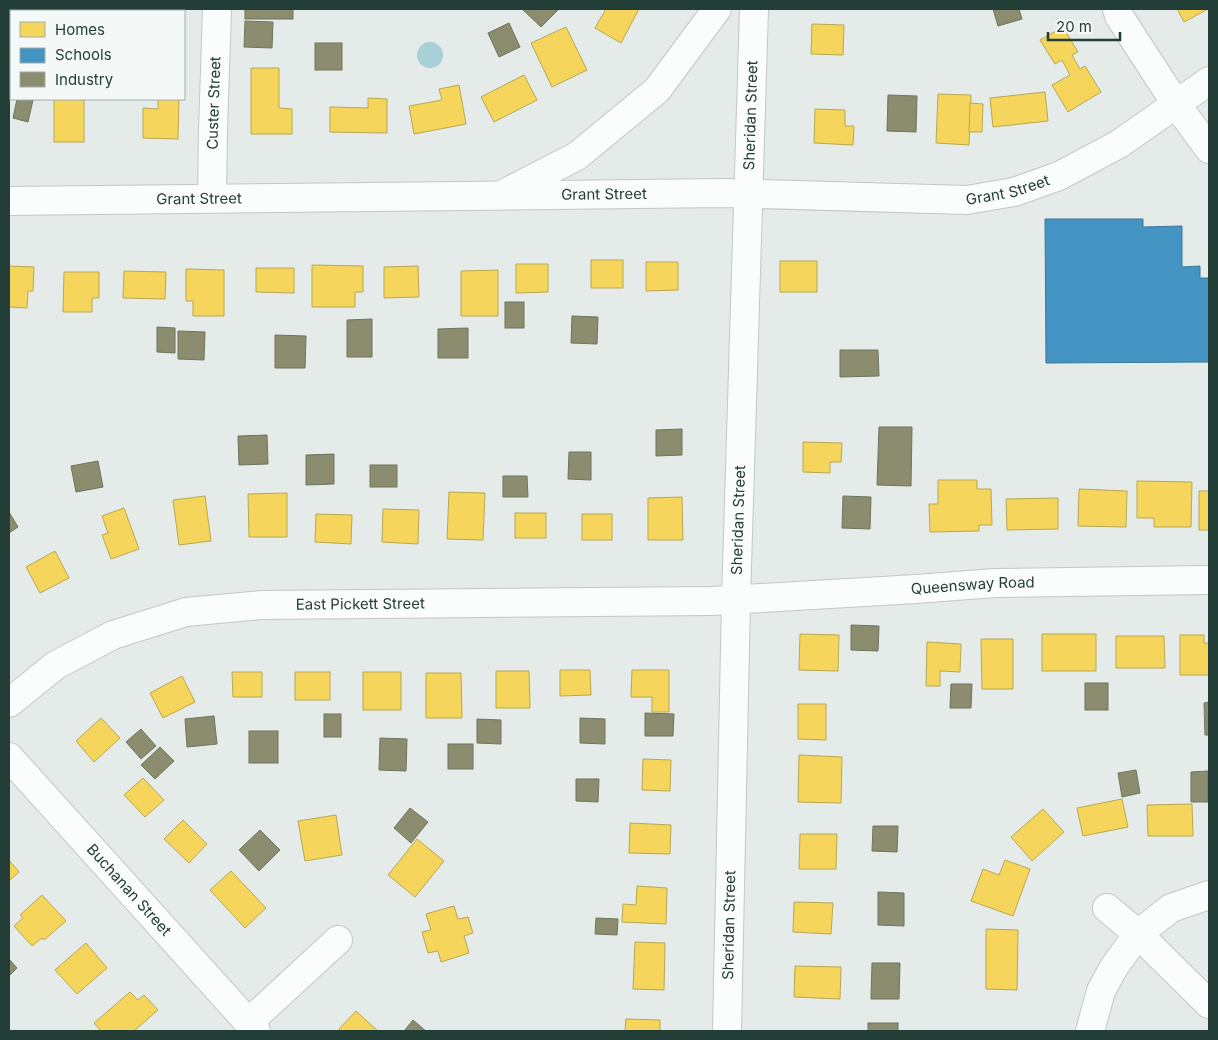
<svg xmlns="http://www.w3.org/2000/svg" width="1218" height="1040" font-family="Inter,sans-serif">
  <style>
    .water { fill: #a7d0d7 }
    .homes { fill: #f6d55c; stroke: #b7a851 }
    .schools { fill: #4393c3; stroke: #397a99 }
    .industry { fill: #8c8c6e; stroke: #6c755e }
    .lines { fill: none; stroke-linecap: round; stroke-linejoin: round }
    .minor-casing { stroke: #c2c8c5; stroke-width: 30 }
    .minor { stroke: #fbfcfc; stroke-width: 28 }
    .labels { text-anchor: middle; stroke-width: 5; stroke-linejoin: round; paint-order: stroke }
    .street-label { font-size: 15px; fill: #233e37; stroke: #f4f9f7 }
  </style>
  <rect width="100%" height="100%" fill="#e5ebe8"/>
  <!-- water -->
  <circle class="water" cx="430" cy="55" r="13"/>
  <!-- homes -->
  <g class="homes">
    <polygon points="606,9 639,9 621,43 595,28"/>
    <polygon points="1177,9 1208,9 1184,22"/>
    <polygon points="812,24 844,25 843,55 811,54"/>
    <polygon points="566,27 587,70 552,87 531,43"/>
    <polygon points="1063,27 1078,52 1072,55 1080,69 1085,66 1101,92 1068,112 1052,85 1070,75 1062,60 1055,64 1040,40"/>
    <polygon points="251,68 279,68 279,108 292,109 292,134 251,134"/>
    <polygon points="524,75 537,100 494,122 481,97"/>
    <polygon points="459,85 466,124 414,134 409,106 442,100 439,89"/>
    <polygon points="1045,92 1048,121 993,127 990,98"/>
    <polygon points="938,94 971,95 969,145 936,143"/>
    <polygon points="368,98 387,99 387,133 330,132 330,107 368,108"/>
    <rect x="54" y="99" width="30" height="43"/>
    <polygon points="158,99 179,99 178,139 143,138 143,108 158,109"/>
    <polygon points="970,103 983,104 982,132 969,132"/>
    <polygon points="815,109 845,110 845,126 854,126 853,145 814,143"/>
    <rect x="591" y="260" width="32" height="28"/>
    <rect x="780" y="261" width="37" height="31"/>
    <polygon points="646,262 678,262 678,290 646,291"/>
    <polygon points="516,264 548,264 548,292 516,293"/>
    <polygon points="312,265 363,266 363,292 355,292 355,307 312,307"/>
    <polygon points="9,266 34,267 33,291 28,291 27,308 9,307"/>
    <polygon points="418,266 419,297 384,298 384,267"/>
    <polygon points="256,268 294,268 294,293 256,292"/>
    <polygon points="186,269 224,270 224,316 193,316 193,301 186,301"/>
    <polygon points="498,270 498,316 461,316 461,271"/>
    <polygon points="124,271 166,272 165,299 123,298"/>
    <polygon points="64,272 99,272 99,298 92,298 92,312 63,312"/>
    <polygon points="803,442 842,443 841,462 830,462 830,473 803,472"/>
    <polygon points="938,480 977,480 977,489 991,489 992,525 979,525 979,531 930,532 929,504 938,504"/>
    <polygon points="1137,481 1192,482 1191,527 1154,527 1154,518 1137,518"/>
    <polygon points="1079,489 1127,491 1126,527 1078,526"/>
    <rect x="1199" y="491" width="10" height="39"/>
    <polygon points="449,492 485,493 483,540 447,539"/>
    <polygon points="287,493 287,537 249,537 248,494"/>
    <polygon points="205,496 211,541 179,545 173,500"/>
    <polygon points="682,497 683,540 648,540 648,498"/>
    <polygon points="1058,498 1058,529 1007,530 1006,499"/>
    <polygon points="124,508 139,549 111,559 102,535 108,533 102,516"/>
    <polygon points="383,509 419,510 418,544 382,542"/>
    <rect x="515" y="513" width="31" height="25"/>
    <polygon points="316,514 352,515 351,544 315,542"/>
    <rect x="582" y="514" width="30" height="26"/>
    <polygon points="55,551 69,578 40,593 26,567"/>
    <polygon points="800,634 839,635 838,671 799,670"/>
    <rect x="1042" y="634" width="54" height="37"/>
    <polygon points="1180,635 1204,635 1204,643 1209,643 1209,675 1180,675"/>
    <polygon points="1116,636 1164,636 1165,668 1116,668"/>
    <polygon points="981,639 1013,639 1013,689 982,689"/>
    <polygon points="927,642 961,644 960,672 940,671 940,686 926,686"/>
    <polygon points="560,670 590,670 591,695 560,696"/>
    <polygon points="632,670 669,670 669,712 652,712 652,697 631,697"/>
    <polygon points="496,671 529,671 530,708 496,708"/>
    <polygon points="232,672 262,672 262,697 233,697"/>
    <rect x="295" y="672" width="35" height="28"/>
    <rect x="363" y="672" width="38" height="38"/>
    <polygon points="426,673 461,673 462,718 426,718"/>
    <polygon points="182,676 195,702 163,718 150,693"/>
    <polygon points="798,704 826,704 826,740 798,739"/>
    <polygon points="101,718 120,738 94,762 76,741"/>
    <polygon points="799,755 842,757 841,803 798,802"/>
    <polygon points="643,759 671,760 670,791 642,790"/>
    <polygon points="143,778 164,800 145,817 124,795"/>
    <polygon points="1122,799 1128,827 1083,836 1077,808"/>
    <polygon points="1192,804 1193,836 1148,836 1147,805"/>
    <polygon points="1043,809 1064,832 1032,861 1011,837"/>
    <polygon points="336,815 342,855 305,861 298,821"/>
    <polygon points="183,820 207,844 189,863 164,839"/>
    <polygon points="630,823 671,825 670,854 629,853"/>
    <polygon points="800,834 837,834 836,869 799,869"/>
    <polygon points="417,839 444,861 415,897 388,875"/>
    <polygon points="9,860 19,872 9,881"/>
    <polygon points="1005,860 1030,869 1013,916 971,901 983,869 999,875"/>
    <polygon points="231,871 266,908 245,928 210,890"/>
    <polygon points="637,886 667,888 666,924 622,922 623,904 636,905"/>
    <polygon points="42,895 66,921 44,940 42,938 32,946 14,926 23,918 20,915"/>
    <polygon points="794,902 833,903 831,934 793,932"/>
    <polygon points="454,906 458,919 468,917 473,933 464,936 469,953 441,962 438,951 428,953 422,932 431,930 426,914"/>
    <polygon points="986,929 1018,930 1017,990 986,989"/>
    <polygon points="635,942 665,943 664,990 633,989"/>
    <polygon points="86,943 107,968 77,994 55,970"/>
    <polygon points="795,966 841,967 840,999 794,997"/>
    <polygon points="130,992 138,1000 144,995 158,1010 134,1031 101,1031 94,1023"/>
    <polygon points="356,1011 378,1031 341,1031 339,1029"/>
    <polygon points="626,1019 660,1020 660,1031 625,1031"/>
  </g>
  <!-- schools -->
  <polygon class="schools" points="1045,219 1143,219 1143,227 1182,226 1182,267 1200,266 1200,278 1209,278 1209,362 1046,363"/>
  <!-- industry -->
  <g class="industry">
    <rect x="245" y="9" width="48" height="10"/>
    <polygon points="522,9 559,9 541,27"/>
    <polygon points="993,9 1019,9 1022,19 998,26"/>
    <polygon points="245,21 273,22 272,48 244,47"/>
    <polygon points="509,23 520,47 499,57 488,33"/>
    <rect x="315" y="43" width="27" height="27"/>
    <polygon points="888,95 917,96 916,132 887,131"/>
    <polygon points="17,99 33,100 28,122 13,118"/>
    <rect x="505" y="302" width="19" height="26"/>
    <polygon points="572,316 598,317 597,344 571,343"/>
    <polygon points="372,319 372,357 347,357 347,320"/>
    <polygon points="157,327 175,328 175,353 157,352"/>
    <polygon points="468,328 468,358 438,358 438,329"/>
    <polygon points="178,331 205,332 204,360 178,359"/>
    <polygon points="275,335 306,336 305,368 275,368"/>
    <polygon points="840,350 878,350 879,376 840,377"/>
    <polygon points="879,427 912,427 911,486 877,485"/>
    <polygon points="682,429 682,455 656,456 656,430"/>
    <polygon points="267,435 268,464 239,465 238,436"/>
    <polygon points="569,452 591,452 591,480 568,479"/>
    <polygon points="334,454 334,484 306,485 306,455"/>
    <polygon points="98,461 103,487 76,492 71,466"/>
    <rect x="370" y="465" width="27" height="22"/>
    <polygon points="503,476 527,476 528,497 503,497"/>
    <polygon points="843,496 871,497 870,529 842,528"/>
    <polygon points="9,512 18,527 9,533"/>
    <polygon points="851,625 879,626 878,651 851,650"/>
    <rect x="1085" y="683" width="23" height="27"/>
    <polygon points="951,684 972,684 971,708 950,708"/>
    <polygon points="1209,702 1209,735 1205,735 1204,703"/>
    <polygon points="645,713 674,714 673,736 645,736"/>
    <rect x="324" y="714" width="17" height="23"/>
    <polygon points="214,716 217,744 187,747 185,719"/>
    <polygon points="580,718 605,719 605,744 580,743"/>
    <polygon points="477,719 501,720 501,744 477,743"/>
    <polygon points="141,729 156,746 141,759 126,742"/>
    <rect x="249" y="731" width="29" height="32"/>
    <polygon points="380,738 407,739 406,771 379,770"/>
    <rect x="448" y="744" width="25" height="25"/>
    <polygon points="160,747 174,761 155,779 141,765"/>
    <polygon points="1136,770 1140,793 1122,797 1118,773"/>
    <polygon points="1208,771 1208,802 1191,802 1191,772"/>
    <polygon points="576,779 599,779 598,802 576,801"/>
    <polygon points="410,808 428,822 411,843 394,828"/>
    <polygon points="873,826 898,826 897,852 872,851"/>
    <polygon points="260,830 280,850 259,871 239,850"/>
    <polygon points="878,892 904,893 904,926 878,925"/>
    <polygon points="596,918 618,919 617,935 595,934"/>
    <polygon points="9,959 17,968 9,976"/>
    <polygon points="872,963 900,963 899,999 871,999"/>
    <polygon points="413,1020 426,1031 404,1031"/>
    <rect x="868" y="1023" width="30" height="8"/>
  </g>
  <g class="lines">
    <!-- minor casing -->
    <g class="minor-casing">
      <g id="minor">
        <polyline points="1117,9 1119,16 1176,104 1209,149"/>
        <polyline points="505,193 577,156 657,90 717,9"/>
        <path id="s1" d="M212 198 213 130 217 9"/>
        <path id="s2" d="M9 201 723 193 967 200 1014 192 1059 176 1119 144 1209 81"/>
        <path id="s3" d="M9 703 56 665 113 635 186 612 262 605 711 601 916 589 995 583 1209 580"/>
        <path id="s4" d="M9 757 256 1031"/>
        <polyline points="1107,908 1138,934 1209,1004"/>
        <polyline points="248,1023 338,940"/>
        <path id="s5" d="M727 1031 736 600 754 9"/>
        <polyline points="1090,1031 1101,991 1114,967 1138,934 1171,908 1209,895"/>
      </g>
    </g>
    <!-- minor -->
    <use href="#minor" class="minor"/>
  </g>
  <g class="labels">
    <!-- street labels -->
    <g class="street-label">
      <text dy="5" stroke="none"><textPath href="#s1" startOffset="95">Custer Street</textPath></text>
      <text dy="5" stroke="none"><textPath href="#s5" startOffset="916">Sheridan Street</textPath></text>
      <text dy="5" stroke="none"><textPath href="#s2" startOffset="1000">Grant Street</textPath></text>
      <text dy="5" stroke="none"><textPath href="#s2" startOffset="595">Grant Street</textPath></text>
      <text dy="5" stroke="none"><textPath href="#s2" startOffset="190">Grant Street</textPath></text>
      <text dy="5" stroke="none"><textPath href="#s5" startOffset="511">Sheridan Street</textPath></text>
      <text dy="5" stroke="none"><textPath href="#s3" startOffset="989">Queensway Road</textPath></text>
      <text dy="5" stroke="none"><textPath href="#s3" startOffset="376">East Pickett Street</textPath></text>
      <text dy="5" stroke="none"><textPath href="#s4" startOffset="179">Buchanan Street</textPath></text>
      <text dy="5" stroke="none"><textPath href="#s5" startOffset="106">Sheridan Street</textPath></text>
    </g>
  </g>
  <!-- border -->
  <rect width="1218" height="1040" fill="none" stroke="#233e37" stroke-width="20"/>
  <!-- legend -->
  <rect x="10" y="10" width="175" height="90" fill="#f4f9f7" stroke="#a0aeaa"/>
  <rect x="20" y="22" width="25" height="15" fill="#f6d55c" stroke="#a0aeaa"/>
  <text x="55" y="35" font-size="15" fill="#233e37">Homes</text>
  <rect x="20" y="48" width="25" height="15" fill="#4393c3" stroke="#a0aeaa"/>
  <text x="55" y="60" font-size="15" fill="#233e37">Schools</text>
  <rect x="20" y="72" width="25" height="15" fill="#8c8c6e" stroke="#a0aeaa"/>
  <text x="55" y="85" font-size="15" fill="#233e37">Industry</text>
  <!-- scale -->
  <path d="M1048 32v8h72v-8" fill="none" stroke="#233e37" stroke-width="2.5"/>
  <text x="1056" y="32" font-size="15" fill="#233e37" stroke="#f4f9f7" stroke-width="4" paint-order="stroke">20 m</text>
</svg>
